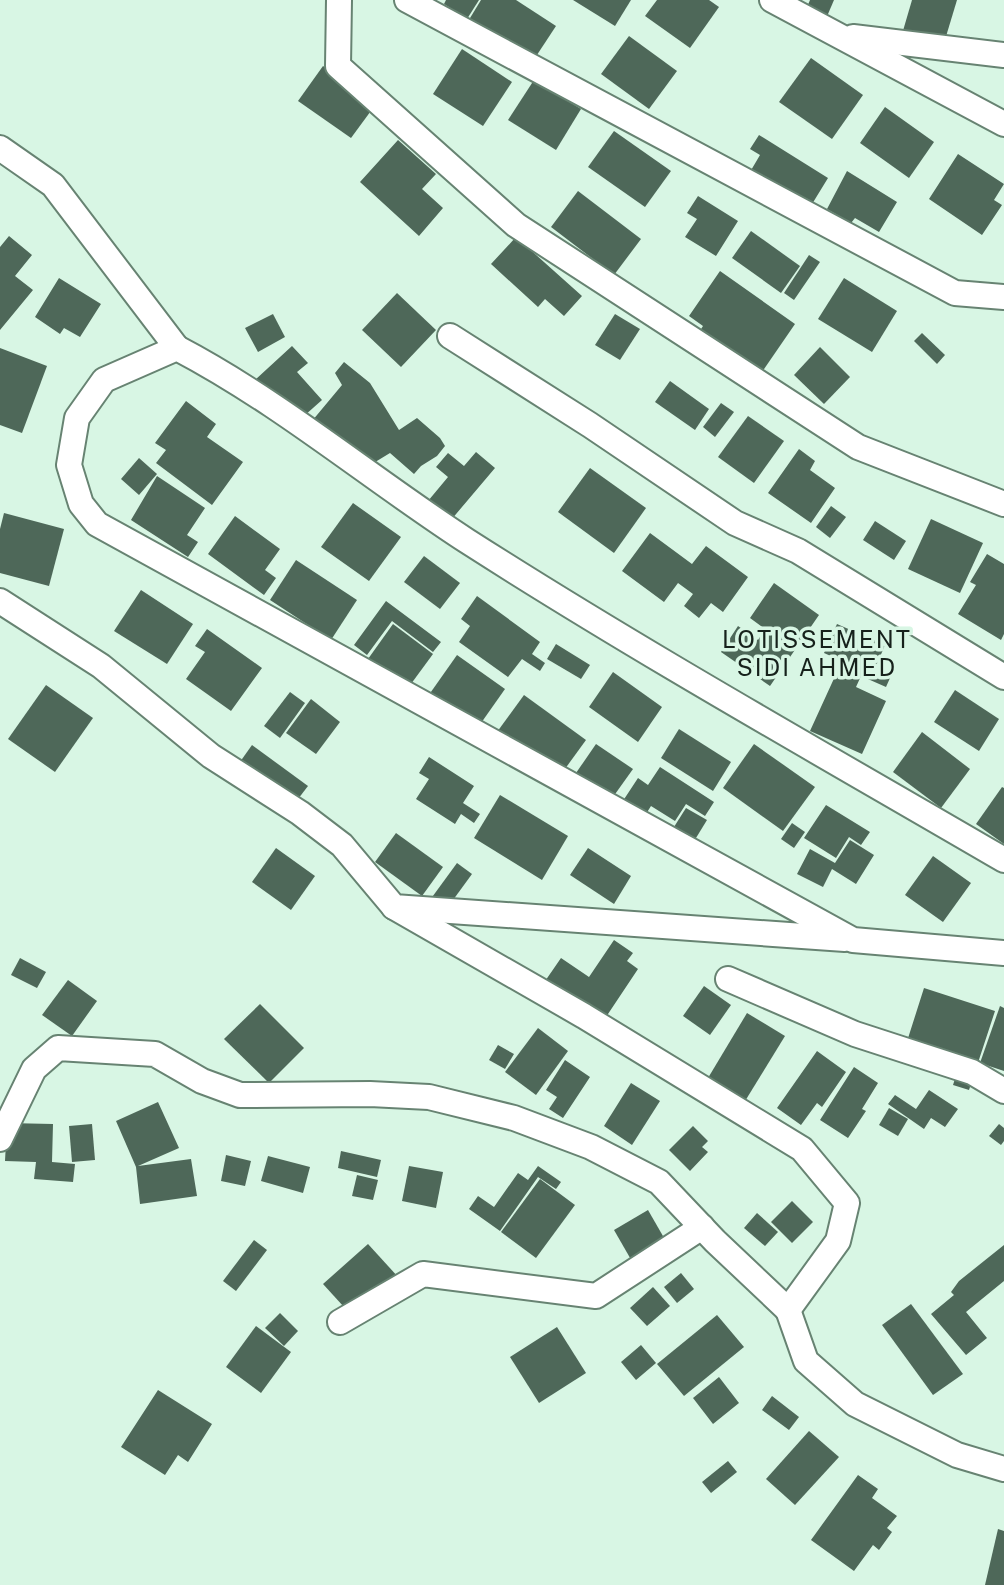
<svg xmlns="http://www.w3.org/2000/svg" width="1004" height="1585" font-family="'Public Sans',sans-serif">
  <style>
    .building { fill: #4e6859 }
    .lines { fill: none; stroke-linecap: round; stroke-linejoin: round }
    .street-casing { stroke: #678372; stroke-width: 28 }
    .street { stroke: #fff; stroke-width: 24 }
    .labels { text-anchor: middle; stroke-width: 7; stroke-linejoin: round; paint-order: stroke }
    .quarter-label { font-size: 24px; letter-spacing: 2px; fill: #16211b; stroke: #d8f6e4 }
  </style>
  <rect width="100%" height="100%" fill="#d8f6e4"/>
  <!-- building -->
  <g class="building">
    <polygon points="446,0 479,0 467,19 444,4"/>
    <polygon points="481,0 516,0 556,26 531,64 467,23"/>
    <polygon points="573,0 631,0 615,26"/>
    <polygon points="657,0 709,0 719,7 690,48 645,16"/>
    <polygon points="810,0 834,0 822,28 802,19"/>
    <polygon points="912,0 957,0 941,53 900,41"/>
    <polygon points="629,36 677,71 649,109 601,74"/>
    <polygon points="462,49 512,82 483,126 433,94"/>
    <polygon points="811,58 863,95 832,139 779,102"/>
    <polygon points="323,66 376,104 351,138 298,101"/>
    <polygon points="534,80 581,109 556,150 508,120"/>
    <polygon points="885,107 934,142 909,178 860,143"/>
    <polygon points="614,131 671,171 645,207 588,167"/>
    <polygon points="759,135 828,178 809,209 750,172 760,155 750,149"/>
    <polygon points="398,140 436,174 422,189 443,208 419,236 360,182"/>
    <polygon points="958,154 1004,184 994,200 1002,205 982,235 929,199"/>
    <polygon points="847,171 897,202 879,232 855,218 851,223 827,209"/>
    <polygon points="578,191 641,239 614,275 551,227"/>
    <polygon points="698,196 738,221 716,256 685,237 697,219 687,213"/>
    <polygon points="751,231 800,266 781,293 732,258"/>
    <polygon points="9,236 32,255 15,276 33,290 0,330 0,247"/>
    <polygon points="516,237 582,296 564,316 545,299 538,307 491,264"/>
    <polygon points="809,255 820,262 794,300 784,293"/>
    <polygon points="720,271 795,324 762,372 694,340 703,326 689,316"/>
    <polygon points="59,278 101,304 80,337 64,328 60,334 35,317"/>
    <polygon points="844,278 897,311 872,352 818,319"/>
    <polygon points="397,293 436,330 401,367 362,330"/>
    <polygon points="273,314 285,337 258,352 245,328"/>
    <polygon points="615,314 640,329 620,360 595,345"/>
    <polygon points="922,333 945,355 937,364 914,341"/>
    <polygon points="292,346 308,363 297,372 322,400 295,424 255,380"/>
    <polygon points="820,347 850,377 824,404 794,375"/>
    <polygon points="0,348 47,366 22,433 0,425"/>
    <polygon points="344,362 370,383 399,430 417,418 440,438 445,446 437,456 421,466 414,474 390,453 367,467 312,421 342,385 335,373"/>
    <polygon points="670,381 709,409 695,430 655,402"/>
    <polygon points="186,401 216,424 207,437 243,462 212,505 156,463 166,450 155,443"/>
    <polygon points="721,403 734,412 715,437 703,427"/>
    <polygon points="748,416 784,441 754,483 718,457"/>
    <polygon points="799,449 815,461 810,470 835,488 811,523 768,493"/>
    <polygon points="476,452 495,468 451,520 428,501 448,477 436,467 448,453 464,466"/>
    <polygon points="139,458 157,474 139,495 121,479"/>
    <polygon points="590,468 646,508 614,553 558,512"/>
    <polygon points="157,476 205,508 187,535 198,542 188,557 131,520"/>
    <polygon points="353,503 401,537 369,581 321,547"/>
    <polygon points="831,506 846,517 830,538 816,527"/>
    <polygon points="4,513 64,529 49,586 0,573 0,529"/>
    <polygon points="235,516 280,549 265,570 276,578 264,595 208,554"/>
    <polygon points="931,519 983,543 960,593 908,569"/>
    <polygon points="875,521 906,541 894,560 863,540"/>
    <polygon points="650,533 692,564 706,546 748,577 723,612 711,603 699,618 684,606 693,594 678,583 664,602 622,571"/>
    <polygon points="987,554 1004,564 1004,634 1001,640 958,614 976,585 970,582"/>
    <polygon points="424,556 460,583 440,609 404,582"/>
    <polygon points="296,560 357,600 331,640 270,600"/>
    <polygon points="774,583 819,615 770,686 721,652 738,626 758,640 765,629 750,618"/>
    <polygon points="141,590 193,624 167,664 114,631"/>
    <polygon points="477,596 540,642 532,654 545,663 540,671 522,659 508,677 459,642 470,626 461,619"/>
    <polygon points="386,601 441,642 433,652 392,621 367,655 354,645"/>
    <polygon points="393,624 433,654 408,688 368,659"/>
    <polygon points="837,624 885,645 874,671 890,678 886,687 861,676 856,687 886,701 862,754 810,731 842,661 824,653"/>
    <polygon points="207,629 262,668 231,711 186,679 205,652 195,646"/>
    <polygon points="556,644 590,665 581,679 547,659"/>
    <polygon points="457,655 505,689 474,733 426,699"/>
    <polygon points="613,672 662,707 638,742 589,707"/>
    <polygon points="46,685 93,718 55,772 8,739"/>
    <polygon points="955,690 999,719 979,751 934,722"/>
    <polygon points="290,692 305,703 280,738 264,726"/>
    <polygon points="524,695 586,740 554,784 486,747"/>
    <polygon points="311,699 340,722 316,754 286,733"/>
    <polygon points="679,729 731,762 713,791 661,758"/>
    <polygon points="922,732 970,769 941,808 893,772"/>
    <polygon points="596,744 633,769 608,804 565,789"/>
    <polygon points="754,744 815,787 783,831 723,788"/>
    <polygon points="252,745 308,786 285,816 230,776"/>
    <polygon points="429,757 474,786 463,803 480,814 474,823 461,814 455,824 416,799 429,779 419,773"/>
    <polygon points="660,767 714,802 705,816 686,804 675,821 651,806 637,828 615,813 638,778 648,785"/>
    <polygon points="1002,787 1004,788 1004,844 976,824"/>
    <polygon points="500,795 568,836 542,880 474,838"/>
    <polygon points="826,805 870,832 861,845 849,837 836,858 804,838"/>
    <polygon points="686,808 707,820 688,851 667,838"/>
    <polygon points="792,823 805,832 794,848 781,839"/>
    <polygon points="396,833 443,867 422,896 375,862"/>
    <polygon points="850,840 874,855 856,884 832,869 823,887 797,874 810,849 835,863"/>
    <polygon points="276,848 315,876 291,910 252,882"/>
    <polygon points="588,848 631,876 614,904 570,875"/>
    <polygon points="933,856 971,883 943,922 905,895"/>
    <polygon points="457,863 472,874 445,911 430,900"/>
    <polygon points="614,940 633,953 627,961 638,969 600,1026 541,987 561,958 589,977"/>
    <polygon points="20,958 46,972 37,988 11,975"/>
    <polygon points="68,980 97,1001 72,1036 42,1015"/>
    <polygon points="704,986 731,1005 710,1035 683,1016"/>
    <polygon points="924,988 995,1011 969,1090 953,1085 962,1057 903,1054"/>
    <polygon points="260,1004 304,1048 269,1083 224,1039"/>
    <polygon points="1000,1006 1004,1008 1004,1071 980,1063"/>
    <polygon points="747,1013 785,1036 742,1106 705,1083"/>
    <polygon points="538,1028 568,1051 536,1095 505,1072"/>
    <polygon points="498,1045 514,1054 505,1069 489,1060"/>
    <polygon points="817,1051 846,1072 822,1107 817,1103 801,1125 777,1108"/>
    <polygon points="565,1060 590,1077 563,1118 549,1109 557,1097 546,1090"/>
    <polygon points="854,1067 878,1083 862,1109 866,1111 848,1138 820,1120"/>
    <polygon points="631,1083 660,1101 632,1145 604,1126"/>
    <polygon points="929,1090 958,1109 945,1127 931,1118 924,1129 888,1104 895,1095 916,1109"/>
    <polygon points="158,1102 179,1148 138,1166 191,1159 197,1196 140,1204 136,1167 116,1121"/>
    <polygon points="889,1108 908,1119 898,1136 879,1125"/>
    <polygon points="7,1123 53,1124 52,1162 75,1164 73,1182 34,1179 36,1162 5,1161"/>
    <polygon points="92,1124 95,1160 72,1162 69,1126"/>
    <polygon points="999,1124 1004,1128 1004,1141 1001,1145 989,1136"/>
    <polygon points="693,1126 708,1141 702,1147 708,1152 690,1171 669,1150"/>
    <polygon points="341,1151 381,1160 377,1177 338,1168"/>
    <polygon points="226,1155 251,1161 245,1186 221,1181"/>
    <polygon points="268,1156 310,1167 303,1193 261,1181"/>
    <polygon points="409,1166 443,1172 436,1208 402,1201"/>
    <polygon points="538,1166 561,1182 556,1189 538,1177 500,1231 469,1209 478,1196 494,1207 518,1173 528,1180"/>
    <polygon points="357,1175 378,1180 373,1200 352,1196"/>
    <polygon points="540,1179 575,1205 536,1258 501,1232"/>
    <polygon points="792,1201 813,1222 792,1243 771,1222"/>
    <polygon points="648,1210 671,1250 637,1270 614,1230"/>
    <polygon points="757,1213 778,1232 765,1246 744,1228"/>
    <polygon points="254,1240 267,1250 236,1291 223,1281"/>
    <polygon points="368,1244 399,1278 354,1318 323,1284"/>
    <polygon points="1004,1245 1004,1281 966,1312 987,1338 966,1355 931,1314 954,1295 951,1292 959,1281"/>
    <polygon points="681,1273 694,1289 677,1303 664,1287"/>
    <polygon points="653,1287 670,1306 647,1326 630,1308"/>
    <polygon points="911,1304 963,1374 933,1395 882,1325"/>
    <polygon points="280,1313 298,1331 284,1346 265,1328"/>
    <polygon points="717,1315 744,1347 684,1396 657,1364"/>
    <polygon points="256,1326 291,1352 261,1393 226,1367"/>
    <polygon points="557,1327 586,1373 539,1403 510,1357"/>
    <polygon points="641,1345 656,1363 636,1380 621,1362"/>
    <polygon points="719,1377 739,1403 713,1424 693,1398"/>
    <polygon points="158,1390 212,1424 188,1462 178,1455 165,1475 121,1447"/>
    <polygon points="772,1396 799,1417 789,1430 762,1410"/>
    <polygon points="809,1431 839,1457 795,1505 766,1479"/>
    <polygon points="728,1461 737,1472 711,1493 702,1482"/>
    <polygon points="858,1475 878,1489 872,1498 897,1516 887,1528 892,1532 879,1550 873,1545 854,1571 811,1540"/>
    <polygon points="998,1529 1004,1531 1004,1585 985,1585"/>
  </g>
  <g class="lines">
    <!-- street casing -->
    <g class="street-casing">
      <g id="street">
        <polyline points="339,0 338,66 516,225 858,447 1004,504"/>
        <polyline points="407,0 955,293 1004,297"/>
        <polyline points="772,0 1004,124"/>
        <polyline points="853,37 1004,55"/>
        <polyline points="0,148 53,185 177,348"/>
        <polyline points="450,336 590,425 735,523 798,551 1004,677"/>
        <polyline points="0,601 101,666 211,756 300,813 342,845 394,907 845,939"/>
        <path d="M1004 860C824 755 642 653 467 541 370 478 280 402 177 348L104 380 77 418 69 465 81 504 97 524 853 940 1004 953"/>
        <polyline points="728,979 855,1034 972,1072 1004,1091"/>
        <polyline points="0,1139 34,1069 58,1048 155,1054 202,1081 240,1095 370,1094 429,1097 514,1118 591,1147 659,1182 715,1241 788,1310 838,1241 847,1203 802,1149 584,1016 394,907"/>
        <polyline points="788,1310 806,1361 855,1404 957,1455 1004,1469"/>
        <polyline points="340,1322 423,1274 596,1296 702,1227"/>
      </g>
    </g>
    <!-- street -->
    <use href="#street" class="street"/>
  </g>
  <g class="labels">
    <!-- quarter labels -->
    <g class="quarter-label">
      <text x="817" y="648">LOTISSEMENT<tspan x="817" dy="28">SIDI AHMED</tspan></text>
    </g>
  </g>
</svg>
